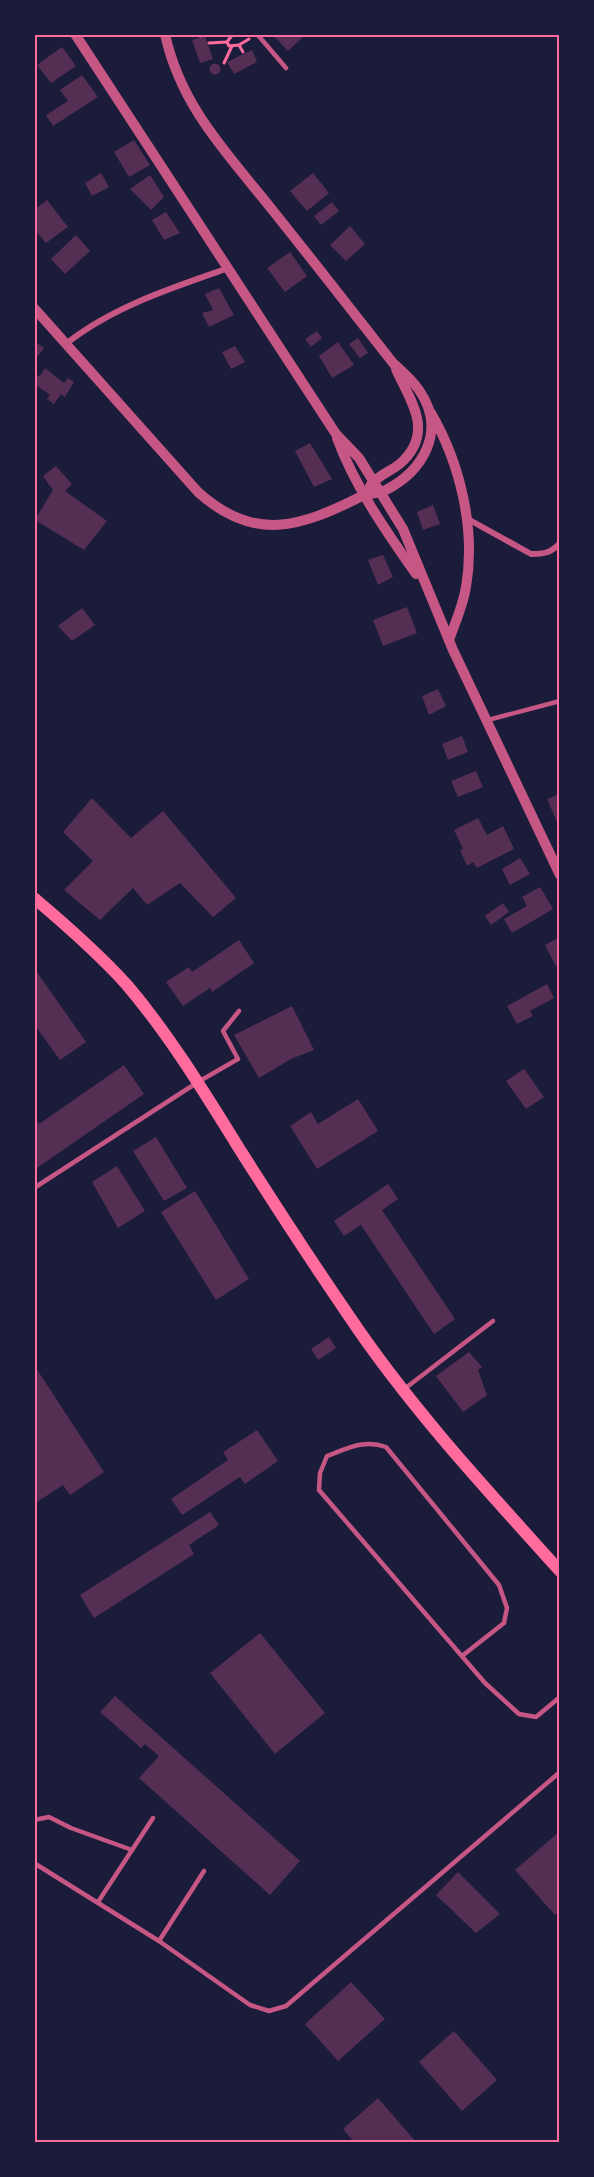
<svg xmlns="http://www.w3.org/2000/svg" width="594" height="2177" font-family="'Titillium Web',sans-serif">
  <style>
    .building { fill: #542f53 }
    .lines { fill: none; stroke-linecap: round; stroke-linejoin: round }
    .path { stroke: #ff6b9d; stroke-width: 3 }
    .service { stroke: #c65784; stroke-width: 4.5 }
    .minor { stroke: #c65784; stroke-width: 6 }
    .tertiary { stroke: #c65784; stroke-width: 10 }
    .secondary { stroke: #ff6b9d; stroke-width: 12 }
    .neatline { fill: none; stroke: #ff6b9d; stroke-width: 2 }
  </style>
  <rect width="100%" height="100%" fill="#1b1b3a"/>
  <!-- building -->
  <g class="building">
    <polygon points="272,34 306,34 288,51"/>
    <polygon points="205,36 213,59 200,63 192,40"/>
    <polygon points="62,47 76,66 51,83 37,65"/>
    <polygon points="252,50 257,62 234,74 227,62"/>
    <circle cx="215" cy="69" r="5.5"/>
    <polygon points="82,75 98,97 53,126 46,115 68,101 60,90"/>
    <polygon points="134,140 150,165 129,177 114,152"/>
    <polygon points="101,173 109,187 92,196 85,183"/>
    <polygon points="313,173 329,193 307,211 290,191"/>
    <polygon points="150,175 164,197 151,210 130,189"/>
    <polygon points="47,200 68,227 46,243 34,229 34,210"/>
    <polygon points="332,202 339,211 321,225 314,216"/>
    <polygon points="166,212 180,233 164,240 152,220"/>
    <polygon points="350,226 365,244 346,261 330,245"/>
    <polygon points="76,235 90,251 65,274 51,259"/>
    <polygon points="290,252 307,276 285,292 267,268"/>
    <polygon points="219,288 234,315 209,327 202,313 213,310 205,294"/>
    <polygon points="317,331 322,338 311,347 305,339"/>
    <polygon points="358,338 368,353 360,358 349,344"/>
    <polygon points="34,341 44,348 34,361"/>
    <polygon points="338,342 354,365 332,378 319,356"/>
    <polygon points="235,346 245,362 231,369 222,352"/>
    <polygon points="45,368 64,383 68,378 74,382 65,397 61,394 54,404 47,399 50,395 34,384 38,375 40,376"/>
    <polygon points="310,443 332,479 314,487 295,451"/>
    <polygon points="56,466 72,484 65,491 107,521 84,550 35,520 53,490 43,476"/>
    <polygon points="433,505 440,524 423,530 417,512"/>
    <polygon points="383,555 393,577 378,585 368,560"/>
    <polygon points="407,607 417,633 383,646 373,620"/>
    <polygon points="82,608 95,625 72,641 58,626"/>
    <polygon points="438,689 446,706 429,715 422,696"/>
    <polygon points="462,736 468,752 448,760 442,744"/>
    <polygon points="476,771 483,787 458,797 451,781"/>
    <polygon points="560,794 560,821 557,822 547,799"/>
    <polygon points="92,798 131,838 163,811 236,898 213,917 180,883 147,905 133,888 100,920 64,890 93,861 63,832"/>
    <polygon points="478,818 487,835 503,826 514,849 477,868 473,862 467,866 460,850 463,849 454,830"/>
    <polygon points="520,858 530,874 510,885 502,869"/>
    <polygon points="540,887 553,909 512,933 504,919 527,906 522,897"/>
    <polygon points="503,903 509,912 491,925 485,916"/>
    <polygon points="560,937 560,964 556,966 545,945"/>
    <polygon points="239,940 254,963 212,992 210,988 183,1006 166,982 189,967 192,972"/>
    <polygon points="34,968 86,1042 60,1060 34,1024"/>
    <polygon points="547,984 554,998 530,1011 533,1016 517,1024 507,1006"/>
    <polygon points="292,1006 314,1050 291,1059 259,1078 234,1035"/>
    <polygon points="124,1065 144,1094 34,1170 34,1116 39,1124"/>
    <polygon points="524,1069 544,1097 526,1109 506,1081"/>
    <polygon points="358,1099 378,1131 317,1169 290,1126 311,1112 318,1124"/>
    <polygon points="156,1137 187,1188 164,1201 133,1151"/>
    <polygon points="117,1166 145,1211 118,1228 92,1182"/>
    <polygon points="388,1184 398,1199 382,1210 455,1319 434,1334 361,1225 344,1236 334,1221"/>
    <polygon points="195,1191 249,1279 216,1300 161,1212"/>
    <polygon points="329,1337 336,1348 318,1360 311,1349"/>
    <polygon points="469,1352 482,1367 478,1370 487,1395 463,1412 436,1376"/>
    <polygon points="34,1365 104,1472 70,1495 63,1485 34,1504"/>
    <polygon points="257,1430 278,1461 245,1484 240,1477 182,1515 171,1499 228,1460 223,1452"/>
    <polygon points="210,1512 219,1525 189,1545 194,1554 94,1618 80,1595"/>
    <polygon points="260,1633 325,1713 275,1754 210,1673"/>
    <polygon points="115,1696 300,1861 270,1895 139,1778 159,1756 145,1744 141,1748 100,1712"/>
    <polygon points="560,1831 560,1911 555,1915 515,1870"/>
    <polygon points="458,1872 500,1914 476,1933 436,1895"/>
    <polygon points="351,1982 385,2019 338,2061 305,2024"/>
    <polygon points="454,2031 497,2080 462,2111 419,2062"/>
    <polygon points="378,2098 416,2142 354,2142 343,2129"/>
  </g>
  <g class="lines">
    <!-- path -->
    <g class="path">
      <polyline points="233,34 227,42 229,46 239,45 249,39"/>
      <polyline points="200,36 201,34"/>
      <polyline points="209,43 227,42"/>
      <polyline points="239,45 243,52"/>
      <polyline points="224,63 232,46"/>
    </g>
    <!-- service -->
    <g class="service">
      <polyline points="257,34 286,68"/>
      <polyline points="488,720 560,701"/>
      <polyline points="34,1188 198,1082 238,1059 223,1031 239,1011"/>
      <polyline points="403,1390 493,1321"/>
      <path d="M462 1656 504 1623 507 1608 499 1585 386 1447C365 1439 348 1448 327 1456L320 1473 319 1490 485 1683 519 1714 536 1717 560 1697"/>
      <polyline points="34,1820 49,1817 71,1828 132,1850"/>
      <polyline points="34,1863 159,1941 250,2005 269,2011 286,2006 560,1772"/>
      <polyline points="98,1902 153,1818"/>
      <polyline points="159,1941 204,1871"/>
    </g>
    <!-- minor -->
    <g class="minor">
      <path d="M67 343C113 307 171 288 226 269"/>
      <path d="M466 518 531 554C544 554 551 553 560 543"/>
    </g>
    <!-- tertiary -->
    <g class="tertiary">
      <polyline points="75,34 336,434 359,458 403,529 453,650 560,875"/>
      <path d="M34 308 198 492C254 543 301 527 362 496 369 493 377 494 384 491 424 471 447 430 419 390 412 380 402 371 393 363 354 313 314 262 274 212 229 155 181 108 165 34"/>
      <path d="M431 413C460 463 476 529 466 587 463 606 455 623 449 640"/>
      <path d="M337 438C355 487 386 531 416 574"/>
      <path d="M370 486C378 474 394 471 404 460 434 429 409 399 396 369"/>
    </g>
    <!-- secondary -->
    <path class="secondary" d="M34 898C66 925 99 954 127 985 171 1037 206 1095 242 1153 277 1208 312 1262 349 1316 410 1407 486 1489 560 1571"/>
  </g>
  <!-- border -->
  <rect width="594" height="2177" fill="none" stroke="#1b1b3a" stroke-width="72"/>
  <rect x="36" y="36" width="522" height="2105" class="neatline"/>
</svg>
